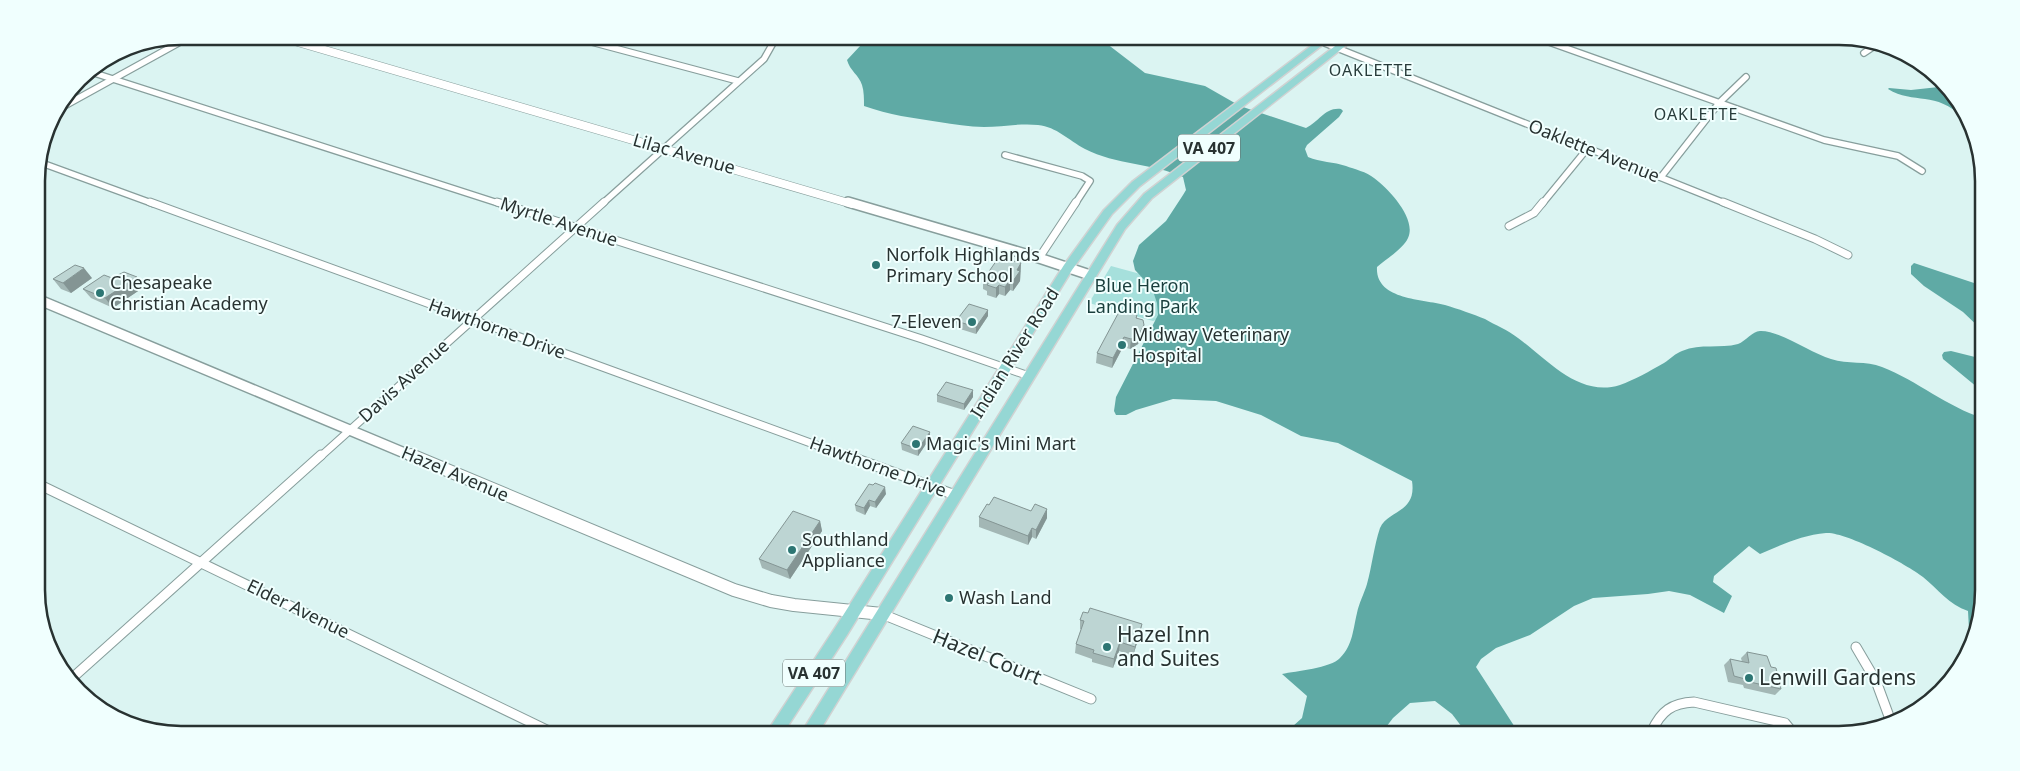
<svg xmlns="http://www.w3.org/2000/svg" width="2020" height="771" font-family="'Noto Sans',sans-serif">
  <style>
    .green { fill: #a6e0dc }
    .water { fill: #5faaa5 }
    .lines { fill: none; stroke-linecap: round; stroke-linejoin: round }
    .minor-far2-casing { stroke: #879e9c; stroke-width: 8 }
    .minor-far1-casing { stroke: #879e9c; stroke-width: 9 }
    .minor-casing { stroke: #879e9c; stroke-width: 11 }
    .tertiary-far2-casing { stroke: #879e9c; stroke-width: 9 }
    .tertiary-far1-casing { stroke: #879e9c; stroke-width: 12 }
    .tertiary-casing { stroke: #879e9c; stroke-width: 14 }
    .primary-casing { stroke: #d0d2d2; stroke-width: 3 }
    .minor-far2 { stroke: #fff; stroke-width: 5.5 }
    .minor-far1 { stroke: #fff; stroke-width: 7 }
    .minor { stroke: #fff; stroke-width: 9 }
    .tertiary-far2 { stroke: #fff; stroke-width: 8 }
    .tertiary-far1 { stroke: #fff; stroke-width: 9 }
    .tertiary { stroke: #fff; stroke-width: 12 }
    .primary { fill: #95d7d4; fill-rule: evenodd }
    .wall { fill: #a3b7b5 }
    .shaded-wall { fill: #849594 }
    .building { fill: #bdd5d3; stroke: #849594 }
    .poi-dot { fill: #2d7673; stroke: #f0fffe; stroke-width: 2 }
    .labels { text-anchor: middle; stroke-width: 4; stroke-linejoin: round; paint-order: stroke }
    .far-neighbourhood-label { font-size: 16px; letter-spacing: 1px; fill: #273b3a; stroke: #f0fffe }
    .shield { fill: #f0fffe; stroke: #64706e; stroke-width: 1 }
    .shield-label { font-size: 16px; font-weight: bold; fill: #283231 }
    .street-label { font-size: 18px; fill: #283231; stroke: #f0fffe }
    .poi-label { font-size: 18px; fill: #283231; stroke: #f0fffe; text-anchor: start }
    .park-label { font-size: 18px; fill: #193e3c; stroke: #f0fffe }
    .near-poi-label { font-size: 21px; fill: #283231; stroke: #f0fffe; text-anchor: start }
    .near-street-label { font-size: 21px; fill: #283231; stroke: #f0fffe }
    .rim { fill: none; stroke: #283231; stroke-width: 2.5 }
  </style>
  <rect width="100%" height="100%" fill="#dbf4f2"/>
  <!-- green -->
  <polygon class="green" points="1111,266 1177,284 1174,311 1153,318 1189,309 1153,321 1089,303"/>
  <!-- water -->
  <g class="water">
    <path d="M866 36H1091L1102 40 1145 73 1205 86 1240 106 1306 128C1319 122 1325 107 1341 109L1343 111 1339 117 1307 145 1305 149 1308 157C1320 162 1334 162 1346 166 1354 169 1367 172 1374 178 1389 189 1417 219 1408 238 1403 249 1386 259 1377 267 1375 300 1423 299 1445 305 1458 309 1473 314 1485 319 1495 325 1508 330 1518 338 1547 359 1579 398 1620 385 1634 380 1650 371 1664 363 1670 359 1676 353 1682 351 1701 343 1720 349 1738 344 1746 341 1753 330 1761 331 1781 331 1811 353 1831 359 1848 365 1866 360 1882 367 1918 381 1947 407 1983 418L1984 590 1976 636 1970 648 1968 611C1949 605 1938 589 1923 577 1907 564 1844 531 1826 533 1802 535 1781 545 1760 554L1749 546 1714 576 1713 582 1732 596 1724 613 1690 595 1669 591 1648 594 1593 598 1574 606 1530 635 1496 648 1481 659 1476 667 1520 735H1468L1452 714 1435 701 1410 703 1393 718 1380 735H1283L1302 718 1307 696 1282 674C1296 671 1331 668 1340 658 1353 645 1353 629 1357 613 1359 603 1364 594 1367 584 1372 566 1374 546 1380 528 1388 510 1417 513 1412 481L1338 443 1301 436 1261 415 1216 401 1173 399 1136 410 1126 415H1116L1114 411 1116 397 1158 315 1157 303 1152 288 1135 270 1133 261 1139 245 1166 221 1183 195 1186 190 1183 177C1152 163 1116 165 1085 149 1068 140 1057 127 1038 125 1020 123 1002 127 984 127 969 127 954 124 939 122 913 118 889 115 864 106 864 99 864 91 862 85 859 75 850 71 847 60L861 45Z"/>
    <path d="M1948 86 1963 118C1936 90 1914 105 1888 89L1889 88 1911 90Z"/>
    <polygon points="1914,263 1983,286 1983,331 1963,312 1924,286 1911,274 1911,266"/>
    <polygon points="1951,351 1975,357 1983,355 1983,392 1943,359 1942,355 1944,352"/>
  </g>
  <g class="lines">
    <!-- minor-far2 casing -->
    <g class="minor-far2-casing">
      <g id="minor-far2">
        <polyline points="569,36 738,81"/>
        <polyline points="1307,36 1727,204"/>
        <polyline points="1532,36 1824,140 1898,156 1922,171"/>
        <polyline points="1864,53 1879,43"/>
        <polyline points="88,71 501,204"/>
        <polyline points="57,110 191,36"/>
        <polyline points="1005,155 1082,176 1090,181 1075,204"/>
        <polyline points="39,162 154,204"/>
        <polyline points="1661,177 1719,103 1746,77"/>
        <polyline points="602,204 764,59 777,36"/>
        <polyline points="1542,204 1587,149"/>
      </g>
    </g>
    <!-- minor-far1 casing -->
    <g class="minor-far1-casing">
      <g id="minor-far1">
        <polyline points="150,202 849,457"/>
        <polyline points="497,202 922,339 1029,376"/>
        <polyline points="1723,202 1815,239 1848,255"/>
        <polyline points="1509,226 1534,213 1543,202"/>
        <polyline points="1039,258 1076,202"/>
        <polyline points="320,457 604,202"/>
      </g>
    </g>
    <!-- minor casing -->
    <g class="minor-casing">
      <g id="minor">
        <polyline points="846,455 955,495"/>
        <polyline points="38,484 557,735"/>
        <polyline points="882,614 1091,699"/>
        <polyline points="1856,647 1876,681 1890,719"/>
        <polyline points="70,680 321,455"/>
        <path d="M1652 731C1661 711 1672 703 1694 702L1785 723 1794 734"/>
      </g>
    </g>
    <!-- tertiary-far2 casing -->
    <g class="tertiary-far2-casing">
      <polyline id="tertiary-far2" points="277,36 852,204"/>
    </g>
    <!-- tertiary-far1 casing -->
    <g class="tertiary-far1-casing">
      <g id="tertiary-far1">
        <polyline points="848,202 1039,258 1090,275"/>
        <polyline points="37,299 414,457"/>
      </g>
    </g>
    <!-- tertiary casing -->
    <g class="tertiary-casing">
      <polyline id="tertiary" points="411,455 734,590 771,601 794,605 882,614"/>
    </g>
    <!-- primary casing -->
    <g class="primary-casing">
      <g id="primary">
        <polygon points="1324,36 1334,36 1140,186 1112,214 1072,270 847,635 782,735 765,735 837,625 1064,265 1104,210 1132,182"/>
        <polygon points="1348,36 1358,36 1152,198 1125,229 817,735 800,735 1117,225 1144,194"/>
      </g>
    </g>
    <!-- minor-far2 -->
    <use href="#minor-far2" class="minor-far2"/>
    <!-- minor-far1 -->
    <use href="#minor-far1" class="minor-far1"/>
    <!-- minor -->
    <use href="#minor" class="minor"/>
    <!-- tertiary-far2 -->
    <use href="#tertiary-far2" class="tertiary-far2"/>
    <!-- tertiary-far1 -->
    <use href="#tertiary-far1" class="tertiary-far1"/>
    <!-- tertiary -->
    <use href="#tertiary" class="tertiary"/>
    <!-- primary -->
    <use href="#primary" class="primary"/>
  </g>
  <!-- wall -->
  <g class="wall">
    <polygon points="1021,263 1020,281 1013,291 1010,290 1005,296 999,294 996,298 987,295 987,291 983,289 983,280"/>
    <polygon points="137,277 144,287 113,308 91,298 83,289 112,278"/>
    <polygon points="92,278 71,293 61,289 53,279"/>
    <polygon points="988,310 988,316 976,334 957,328 956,321"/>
    <polygon points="1137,315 1137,318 1144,325 1143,334 1138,344 1130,349 1123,347 1112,368 1096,363 1097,353"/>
    <polygon points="937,395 973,397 964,410 937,402"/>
    <polygon points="930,432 930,438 918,456 902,450 901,443"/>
    <polygon points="886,494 876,508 870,506 865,515 856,511 855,505"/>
    <polygon points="989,505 1031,511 1047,509 1047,518 1036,539 1032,537 1028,545 979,527 979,517"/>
    <polygon points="820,521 822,531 790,579 762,568 759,559"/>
    <polygon points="1088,613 1142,624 1140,633 1133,656 1119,651 1113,668 1092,662 1092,659 1075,653 1076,644 1081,629 1080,629 1080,620"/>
    <polygon points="1747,652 1771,667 1781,689 1775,695 1744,688 1743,685 1728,682 1724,665 1730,659 1742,662 1741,658"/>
  </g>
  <!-- shaded-wall -->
  <g class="shaded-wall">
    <polygon points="1021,263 1020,281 1013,291 1013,281 1017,270"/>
    <polygon points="84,268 92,278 71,293 63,283"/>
    <polygon points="137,277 144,287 113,308 105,298"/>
    <polygon points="1010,280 1010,290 1005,296 1005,287"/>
    <polygon points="999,285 999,294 996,298 996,288"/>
    <polygon points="988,310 988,316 976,334 976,327"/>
    <polygon points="1144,325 1143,334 1138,344 1130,349 1131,339"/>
    <polygon points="1124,337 1123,347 1112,368 1113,358"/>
    <polygon points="973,390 973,397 964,410 964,404"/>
    <polygon points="930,432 930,438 918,456 918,449"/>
    <polygon points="885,487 886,494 876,508 875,502"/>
    <polygon points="869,500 870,506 865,515 864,508"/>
    <polygon points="1047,509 1047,518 1036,539 1036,530"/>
    <polygon points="820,521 822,531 790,579 787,570"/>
    <polygon points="1032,528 1032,537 1028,545 1028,536"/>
    <polygon points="1142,624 1140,633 1133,656 1135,647"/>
    <polygon points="1120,642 1119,651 1113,668 1114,659"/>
  </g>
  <!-- building -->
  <g class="building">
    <polygon points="999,257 1021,263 1017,270 1020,271 1013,281 1010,280 1005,287 999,285 996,288 987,285 989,282 983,280"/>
    <polygon points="75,265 84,268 63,283 53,279"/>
    <polygon points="124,272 137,277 105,298 83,289 104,275 112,278"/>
    <polygon points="969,304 988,310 976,327 956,321"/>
    <polygon points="1120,310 1137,315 1136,318 1143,320 1144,325 1139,334 1131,339 1124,337 1113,358 1097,353"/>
    <polygon points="946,382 973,390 964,404 937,395"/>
    <polygon points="913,426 930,432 918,449 901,443"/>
    <polygon points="875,483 885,487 875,502 869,500 864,508 855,505 869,484 873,485"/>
    <polygon points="994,497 1031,511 1035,504 1047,509 1036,530 1032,528 1028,536 979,517 987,504 989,505"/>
    <polygon points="793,511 820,521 787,570 759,559"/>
    <polygon points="1090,608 1142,624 1135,647 1120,642 1114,659 1093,653 1094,650 1076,644 1084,621 1080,620 1083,612 1088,613"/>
    <polygon points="1747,652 1767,656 1771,667 1776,668 1781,689 1750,682 1749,680 1734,676 1730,659 1749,663"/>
  </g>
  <!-- markers -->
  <g class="poi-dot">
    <circle cx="876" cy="265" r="5"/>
    <circle cx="100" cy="293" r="5"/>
    <circle cx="972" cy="322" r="5"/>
    <circle cx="1122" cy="345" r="5"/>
    <circle cx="916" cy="444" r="5"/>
    <circle cx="792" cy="550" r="5"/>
    <circle cx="949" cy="598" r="5"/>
    <circle cx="1107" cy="647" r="5"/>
    <circle cx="1749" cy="678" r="5"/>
  </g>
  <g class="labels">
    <!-- far-neighbourhood labels -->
    <g class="far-neighbourhood-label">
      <text x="1371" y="76">OAKLETTE</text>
      <text x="1696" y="120">OAKLETTE</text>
    </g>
    <!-- shield labels -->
    <g class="shield">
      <rect x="1178" y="134.5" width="62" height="27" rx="4"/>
      <rect x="783" y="659.5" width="62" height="27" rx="4"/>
    </g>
    <g class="shield-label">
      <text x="1209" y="154">VA 407</text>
      <text x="814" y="679">VA 407</text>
    </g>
    <!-- street labels -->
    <g class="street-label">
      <text transform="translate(1594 151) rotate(22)" y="6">Oaklette Avenue</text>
      <text transform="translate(684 154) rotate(16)" y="6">Lilac Avenue</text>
      <text transform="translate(559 222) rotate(18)" y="6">Myrtle Avenue</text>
      <text transform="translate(497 329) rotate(20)" y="6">Hawthorne Drive</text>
      <text transform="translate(1015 353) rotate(-58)" y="6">Indian River Road</text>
      <text transform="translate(404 381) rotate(-42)" y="6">Davis Avenue</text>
      <text transform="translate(878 467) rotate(20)" y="6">Hawthorne Drive</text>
      <text transform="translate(455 474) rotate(23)" y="6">Hazel Avenue</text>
      <text transform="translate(298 609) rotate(26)" y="6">Elder Avenue</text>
    </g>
    <!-- poi labels -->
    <g class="poi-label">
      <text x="886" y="261">Norfolk Highlands<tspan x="886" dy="21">Primary School</tspan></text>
      <text x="110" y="289">Chesapeake<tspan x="110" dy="21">Christian Academy</tspan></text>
      <text x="962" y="328" text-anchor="end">7-Eleven</text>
      <text x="1132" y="341">Midway Veterinary<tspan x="1132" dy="21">Hospital</tspan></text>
      <text x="926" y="450">Magic's Mini Mart</text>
      <text x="802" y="546">Southland<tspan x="802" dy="21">Appliance</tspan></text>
      <text x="959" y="604">Wash Land</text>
    </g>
    <!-- park labels -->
    <g class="park-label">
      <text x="1142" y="292">Blue Heron<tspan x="1142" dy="21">Landing Park</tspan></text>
    </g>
    <!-- near-poi labels -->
    <g class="near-poi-label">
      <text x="1117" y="642">Hazel Inn<tspan x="1117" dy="24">and Suites</tspan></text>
      <text x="1759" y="685">Lenwill Gardens</text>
    </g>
    <!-- near-street labels -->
    <g class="near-street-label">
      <text transform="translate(987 657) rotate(22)" y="7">Hazel Court</text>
    </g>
  </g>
  <!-- crop -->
  <path d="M0 0H2020V771H0ZM181 45H1839A136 136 0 0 1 1975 181V590A136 136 0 0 1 1839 726H181A136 136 0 0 1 45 590V181A136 136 0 0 1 181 45Z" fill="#f0fffe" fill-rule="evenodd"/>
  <path class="rim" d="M181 45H1839A136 136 0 0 1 1975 181V590A136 136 0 0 1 1839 726H181A136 136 0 0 1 45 590V181A136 136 0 0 1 181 45Z"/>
</svg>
